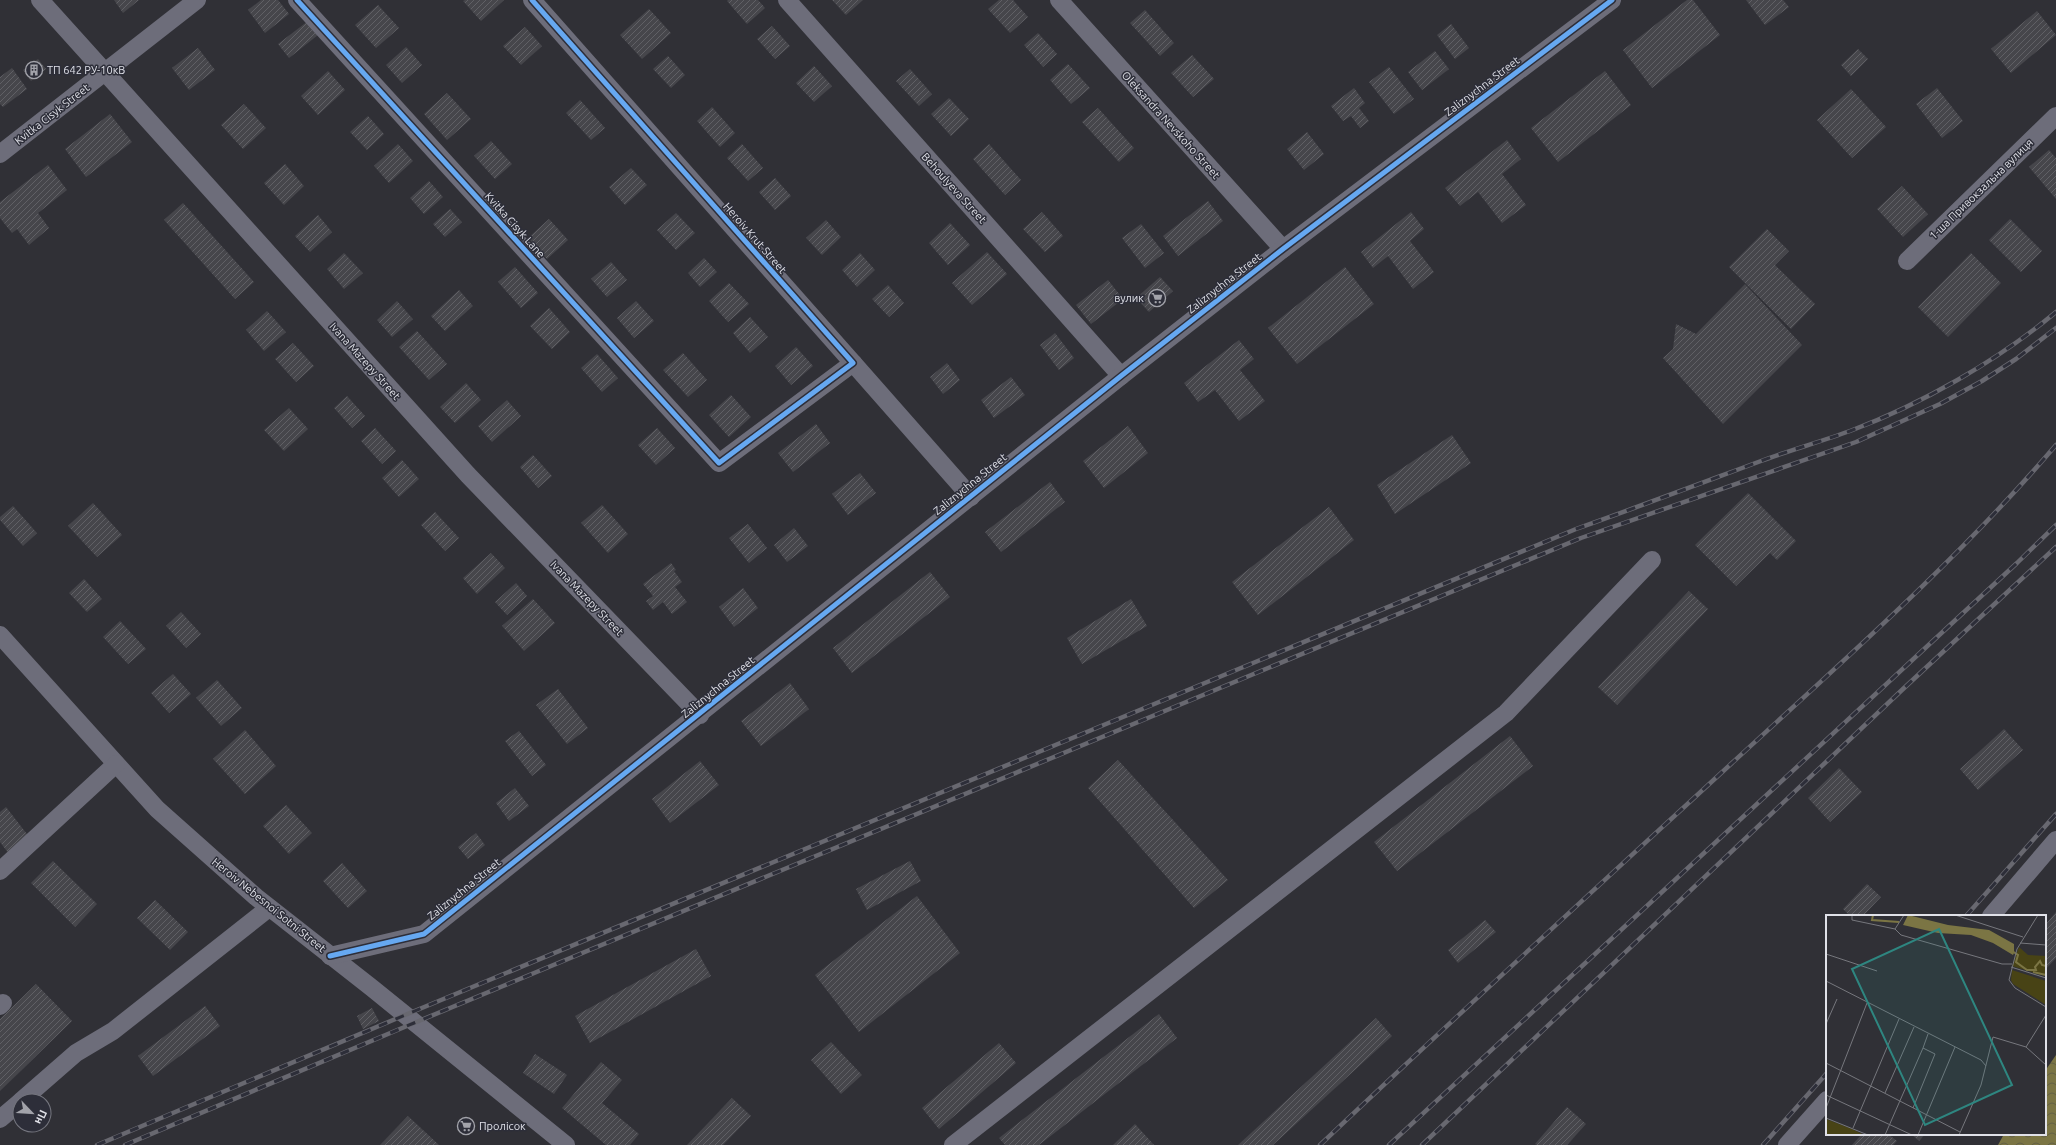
<svg xmlns="http://www.w3.org/2000/svg" width="2056" height="1145" font-family="Ubuntu,sans-serif">
  <style>
    .water { fill: url(#water-waves) }
    .building { fill: url(#building-hatch) }
    .lines { fill: none; stroke-linecap: round; stroke-linejoin: round }
    .minor { stroke: #6d6d7a; stroke-width: 18 }
    .rail-casing { stroke: #686870; stroke-width: 4.5 }
    .rail { stroke: #2d2e39; stroke-width: 3; stroke-dasharray: 9; stroke-linecap: butt }
    .cycleway-casing { stroke: #2d2e39; stroke-width: 8 }
    .cycleway { stroke: #66a8f1; stroke-width: 5 }
    .labels { text-anchor: middle; stroke-width: 3; stroke-linejoin: round; paint-order: stroke }
    .poi-label { font-size: 11px; fill: #e0e1e8; stroke: #2d2e39; text-anchor: start }
    .street-label { font-size: 11px; fill: #e0e1e8; stroke: #2d2e39 }
    .inset-river { fill: none; stroke: #7b7544; stroke-width: 2 }
    .inset-road { fill: none; stroke: #76777d; stroke-width: 1 }
    .view { fill: #2e8680; fill-opacity: 0.15; stroke: #2e8680; stroke-width: 2 }
    .inset-edge { fill: none; stroke: #e0e1e8; stroke-width: 2 }
  </style>
  <defs>
    <pattern id="water-waves" width="16" height="10" patternUnits="userSpaceOnUse"><rect width="16" height="10" fill="#7b7544"/><path d="M0 5q4-4 8 0t8 0" fill="none" stroke="#625f45"/></pattern>
    <pattern id="building-hatch" width="6" height="6" patternUnits="userSpaceOnUse"><rect width="6" height="6" fill="#46464b"/><path d="M-1 1l2-2M0 6l6-6M5 7l2-2" fill="none" stroke="#606065"/></pattern>
  </defs>
  <rect width="100%" height="100%" fill="#303036"/>
  <!-- water -->
  <polygon class="water" points="2056,1055 2056,1145 1998,1145 2004,1134 2045,1134 2045,1071"/>
  <!-- building -->
  <g class="building">
    <polygon points="114,0 139,0 123,13"/>
    <polygon points="261,0 278,0 289,14 265,33 248,10"/>
    <polygon points="465,0 504,0 481,21 463,1"/>
    <polygon points="728,0 758,0 765,8 747,24 727,1"/>
    <polygon points="832,0 863,0 846,15"/>
    <polygon points="999,0 1013,0 1028,17 1010,33 988,9"/>
    <polygon points="1687,0 1693,0 1720,35 1652,88 1623,50"/>
    <polygon points="1746,0 1783,0 1789,7 1765,25"/>
    <polygon points="378,5 399,28 376,48 355,25"/>
    <polygon points="649,9 671,33 642,59 620,35"/>
    <polygon points="1145,10 1174,43 1160,56 1130,23"/>
    <polygon points="2037,11 2056,35 2011,73 1991,49"/>
    <polygon points="308,21 318,35 289,58 278,44"/>
    <polygon points="1451,24 1469,48 1455,59 1437,35"/>
    <polygon points="772,26 790,46 775,59 757,39"/>
    <polygon points="525,27 542,46 521,65 503,46"/>
    <polygon points="1038,33 1057,54 1043,67 1024,45"/>
    <polygon points="406,47 422,65 402,83 386,65"/>
    <polygon points="198,48 215,70 189,90 172,68"/>
    <polygon points="1858,49 1868,59 1851,76 1841,65"/>
    <polygon points="1435,51 1449,69 1422,90 1408,72"/>
    <polygon points="1192,55 1214,79 1193,97 1171,73"/>
    <polygon points="668,56 685,75 671,88 653,69"/>
    <polygon points="38,59 46,69 31,81 23,70"/>
    <polygon points="1068,64 1090,88 1071,104 1050,80"/>
    <polygon points="814,66 832,86 814,102 796,83"/>
    <polygon points="1389,67 1414,99 1394,114 1369,82"/>
    <polygon points="12,68 27,89 3,107 0,104 0,77"/>
    <polygon points="910,69 932,94 919,106 896,81"/>
    <polygon points="328,71 345,90 318,115 301,96"/>
    <polygon points="1605,71 1631,105 1558,162 1531,128"/>
    <polygon points="1354,88 1365,103 1359,108 1369,121 1360,128 1351,116 1343,121 1331,106"/>
    <polygon points="1937,88 1963,121 1942,138 1916,104"/>
    <polygon points="1851,89 1886,127 1852,158 1817,120"/>
    <polygon points="447,93 471,119 447,140 424,114"/>
    <polygon points="949,98 969,119 951,136 931,114"/>
    <polygon points="580,100 605,128 591,140 566,113"/>
    <polygon points="244,104 266,128 243,149 221,125"/>
    <polygon points="712,107 735,133 720,147 697,121"/>
    <polygon points="1098,108 1134,148 1119,162 1082,122"/>
    <polygon points="110,114 132,142 86,177 65,149"/>
    <polygon points="368,116 384,134 367,150 350,132"/>
    <polygon points="1307,132 1324,154 1304,170 1287,149"/>
    <polygon points="1507,140 1521,159 1502,174 1526,205 1502,223 1478,192 1460,206 1445,188"/>
    <polygon points="491,141 512,164 495,179 474,156"/>
    <polygon points="398,144 413,161 389,183 374,166"/>
    <polygon points="742,144 763,168 748,181 727,158"/>
    <polygon points="989,144 1021,180 1005,195 973,159"/>
    <polygon points="2049,150 2056,158 2056,199 2029,167"/>
    <polygon points="285,164 304,186 284,205 264,183"/>
    <polygon points="48,165 67,190 38,213 49,228 29,245 17,229 12,233 0,218 0,202"/>
    <polygon points="631,168 647,185 625,205 609,187"/>
    <polygon points="775,178 791,196 775,210 759,192"/>
    <polygon points="429,181 443,197 424,214 410,198"/>
    <polygon points="1902,186 1928,214 1903,237 1877,209"/>
    <polygon points="1208,201 1223,221 1178,256 1163,236"/>
    <polygon points="183,203 254,282 235,299 164,220"/>
    <polygon points="450,209 462,222 445,237 433,224"/>
    <polygon points="1042,212 1063,236 1045,252 1023,229"/>
    <polygon points="1411,212 1424,229 1410,241 1434,272 1413,289 1388,256 1373,268 1361,252"/>
    <polygon points="676,213 695,233 676,250 657,230"/>
    <polygon points="318,215 332,232 310,252 295,236"/>
    <polygon points="549,219 568,240 547,259 528,238"/>
    <polygon points="2010,219 2042,251 2021,272 1989,240"/>
    <polygon points="826,220 841,237 822,255 806,238"/>
    <polygon points="950,223 970,245 948,265 929,243"/>
    <polygon points="1141,224 1164,253 1145,268 1122,238"/>
    <polygon points="1767,229 1789,251 1775,265 1815,304 1791,329 1729,267"/>
    <polygon points="987,252 1007,274 972,305 952,283"/>
    <polygon points="344,253 363,273 344,289 327,269"/>
    <polygon points="860,253 875,270 857,287 842,270"/>
    <polygon points="1971,253 2001,283 1948,337 1918,307"/>
    <polygon points="704,258 717,272 700,287 688,273"/>
    <polygon points="611,262 627,280 607,297 591,279"/>
    <polygon points="515,267 538,293 521,308 498,282"/>
    <polygon points="1345,267 1374,304 1297,364 1268,328"/>
    <polygon points="1160,277 1173,291 1149,312 1136,298"/>
    <polygon points="1108,280 1123,299 1091,324 1076,305"/>
    <polygon points="729,283 749,304 728,322 709,301"/>
    <polygon points="1745,284 1802,345 1723,424 1663,358 1673,349 1676,324 1696,334"/>
    <polygon points="888,285 904,303 889,317 872,299"/>
    <polygon points="459,290 473,306 445,331 431,316"/>
    <polygon points="397,301 413,319 392,337 377,320"/>
    <polygon points="636,301 654,321 634,338 617,318"/>
    <polygon points="549,308 570,332 552,349 530,326"/>
    <polygon points="267,311 286,332 264,351 246,330"/>
    <polygon points="750,317 768,337 750,353 733,333"/>
    <polygon points="417,331 447,364 429,380 399,347"/>
    <polygon points="1055,333 1074,358 1059,370 1040,345"/>
    <polygon points="1239,340 1254,359 1240,370 1265,401 1239,421 1215,390 1198,402 1184,383"/>
    <polygon points="293,343 314,366 296,382 275,359"/>
    <polygon points="796,347 813,366 791,385 775,366"/>
    <polygon points="683,353 707,380 688,397 663,370"/>
    <polygon points="597,354 618,378 602,392 581,368"/>
    <polygon points="947,363 960,380 943,394 930,377"/>
    <polygon points="1011,377 1025,395 994,418 981,400"/>
    <polygon points="466,383 481,400 455,423 440,407"/>
    <polygon points="731,395 751,417 729,437 709,415"/>
    <polygon points="347,396 365,416 352,428 334,408"/>
    <polygon points="507,400 521,416 492,442 478,426"/>
    <polygon points="289,408 308,429 284,451 264,430"/>
    <polygon points="816,424 830,443 793,472 778,453"/>
    <polygon points="1128,426 1148,453 1104,488 1083,461"/>
    <polygon points="375,428 396,451 382,464 361,441"/>
    <polygon points="657,428 675,448 656,465 638,445"/>
    <polygon points="1452,435 1471,463 1395,514 1377,485"/>
    <polygon points="533,455 552,476 538,488 520,467"/>
    <polygon points="402,460 419,479 399,497 382,478"/>
    <polygon points="860,473 876,493 848,515 832,494"/>
    <polygon points="1050,482 1065,502 1001,552 985,532"/>
    <polygon points="1748,493 1796,541 1777,560 1770,553 1736,586 1695,545"/>
    <polygon points="93,503 122,535 97,557 68,526"/>
    <polygon points="602,505 628,534 608,553 581,523"/>
    <polygon points="13,506 37,533 23,546 0,520 0,517"/>
    <polygon points="1329,507 1354,540 1258,615 1232,582"/>
    <polygon points="435,512 459,538 445,551 421,525"/>
    <polygon points="748,524 767,548 749,563 729,538"/>
    <polygon points="794,528 808,546 787,562 774,545"/>
    <polygon points="491,553 505,568 477,594 463,578"/>
    <polygon points="671,563 676,570 674,571 682,582 675,587 687,602 672,614 663,602 653,610 646,601 653,596 643,584"/>
    <polygon points="930,572 950,597 852,673 833,648"/>
    <polygon points="84,579 102,599 87,612 69,593"/>
    <polygon points="516,583 527,596 507,615 495,602"/>
    <polygon points="743,588 758,608 734,627 719,607"/>
    <polygon points="1689,591 1708,609 1617,705 1598,687"/>
    <polygon points="533,599 555,623 524,651 502,626"/>
    <polygon points="1131,599 1147,626 1082,664 1067,638"/>
    <polygon points="181,612 201,634 186,648 166,626"/>
    <polygon points="120,621 146,649 128,664 103,637"/>
    <polygon points="173,674 191,694 169,713 151,693"/>
    <polygon points="217,680 242,708 221,726 196,698"/>
    <polygon points="790,683 809,709 761,746 741,721"/>
    <polygon points="558,689 588,728 567,744 536,705"/>
    <polygon points="2004,729 2023,750 1978,790 1960,769"/>
    <polygon points="245,730 276,766 245,794 213,759"/>
    <polygon points="519,731 546,765 532,776 505,741"/>
    <polygon points="1510,736 1533,766 1397,871 1374,842"/>
    <polygon points="1118,760 1228,880 1194,908 1088,788"/>
    <polygon points="700,761 719,785 670,823 652,799"/>
    <polygon points="1839,768 1862,792 1830,822 1808,798"/>
    <polygon points="515,788 529,806 509,821 496,803"/>
    <polygon points="286,805 312,833 289,854 263,826"/>
    <polygon points="6,807 30,838 9,854 0,842 0,812"/>
    <polygon points="476,833 485,845 468,859 458,847"/>
    <polygon points="53,861 97,904 75,927 31,883"/>
    <polygon points="910,861 921,881 867,910 856,889"/>
    <polygon points="342,863 367,891 348,908 323,881"/>
    <polygon points="1867,884 1881,897 1863,916 1850,916 1843,909"/>
    <polygon points="917,896 960,953 859,1032 815,975"/>
    <polygon points="155,900 188,932 170,950 137,918"/>
    <polygon points="2056,912 2056,958 2045,970 2045,925"/>
    <polygon points="1485,920 1496,932 1458,963 1448,950"/>
    <polygon points="696,949 711,976 590,1043 575,1016"/>
    <polygon points="36,984 72,1021 0,1091 0,1019"/>
    <polygon points="205,1006 220,1026 153,1076 138,1056"/>
    <polygon points="372,1008 379,1021 363,1029 357,1016"/>
    <polygon points="1159,1014 1177,1038 1039,1145 1005,1145 999,1138"/>
    <polygon points="1376,1018 1392,1036 1273,1145 1238,1145"/>
    <polygon points="831,1042 862,1075 841,1094 811,1060"/>
    <polygon points="999,1043 1016,1063 939,1129 922,1108"/>
    <polygon points="535,1054 567,1075 554,1094 523,1073"/>
    <polygon points="601,1062 622,1080 602,1103 639,1134 630,1145 606,1145 562,1108"/>
    <polygon points="732,1098 751,1116 723,1145 687,1145"/>
    <polygon points="1567,1107 1586,1124 1567,1145 1537,1145 1535,1144"/>
    <polygon points="408,1116 439,1145 380,1145"/>
    <polygon points="1135,1124 1154,1145 1113,1145"/>
    <polygon points="1862,1134 1888,1134 1897,1141 1893,1145 1852,1145"/>
    <polygon points="1911,1134 1925,1134 1919,1141"/>
  </g>
  <g class="lines">
    <!-- minor -->
    <g class="minor">
      <polyline points="40,0 468,475 700,715"/>
      <polyline points="297,0 719,463 853,363 532,0"/>
      <polyline points="787,0 1121,376"/>
      <polyline points="1059,0 1283,249"/>
      <polyline points="0,154 197,0"/>
      <polyline points="1907,261 2056,116"/>
      <polyline points="853,363 971,497"/>
      <polyline points="0,635 157,809 256,897 372,988 566,1145"/>
      <polyline points="0,871 116,764"/>
      <polyline points="1991,916 2056,840"/>
      <polyline points="330,956 424,934 1121,376 1283,249 1612,0"/>
      <polyline points="0,1006 3,1003"/>
      <polyline points="21,1101 76,1053 113,1031 269,908"/>
      <polyline points="0,1119 20,1102"/>
      <polyline points="953,1145 1506,713 1652,560"/>
      <polyline points="1787,1145 1827,1100"/>
    </g>
    <!-- rail casing -->
    <g class="rail-casing">
      <g id="rail">
        <polyline points="1966,916 2056,814"/>
        <path d="M97 1145 405 1015 1576 529C1638 507 1699 484 1761 461 1790 450 1820 442 1850 431 1922 404 1997 361 2056 312"/>
        <polyline points="125,1145 414,1023 1581,538 1856,442 1940,404 1982,381 2016,359 2056,328"/>
        <path d="M1320 1145C1456 1016 1594 890 1732 763 1843 661 1958 560 2056 445"/>
        <polyline points="1389,1145 2017,563 2056,525"/>
        <polyline points="1422,1145 1903,689 2056,547"/>
        <polyline points="1763,1145 1827,1073"/>
      </g>
    </g>
    <!-- rail -->
    <use href="#rail" class="rail"/>
    <!-- cycleway casing -->
    <g class="cycleway-casing">
      <g id="cycleway">
        <polyline points="297,0 719,463 853,363 532,0"/>
        <polyline points="330,956 424,934 1121,376 1283,249 1612,0"/>
      </g>
    </g>
    <!-- cycleway -->
    <use href="#cycleway" class="cycleway"/>
  </g>
  <!-- icons -->
  <defs>
    <g id="building-ring" transform="scale(0.9)"><circle r="9.5" fill="#2d2e39" stroke="#a2a3aa" stroke-width="1.5"/><path d="M-4-6H4V6H1V3H-1V6H-4ZM-2.5-4.3h1.7v1.8h-1.7ZM.8-4.3h1.7v1.8H.8ZM-2.5-1h1.7V.8h-1.7ZM.8-1h1.7V.8H.8Z" fill="#a2a3aa"/></g>
    <g id="supermarket-ring" transform="scale(0.9)"><circle r="9.5" fill="#2d2e39" stroke="#a2a3aa" stroke-width="1.5"/><path d="M-6-5.5h2.5l.6 2H6L4.5 2H-2.5L-4.4-4H-6ZM-1.5 3.2a1.3 1.3 0 1 0 .1 0ZM3 3.2a1.3 1.3 0 1 0 .1 0Z" fill="#a2a3aa"/></g>
  </defs>
  <g fill-rule="evenodd">
    <use href="#building-ring" x="34" y="70"/>
    <use href="#supermarket-ring" x="1157" y="298"/>
    <use href="#supermarket-ring" x="466" y="1126"/>
  </g>
  <g class="labels">
    <!-- poi labels -->
    <g class="poi-label">
      <text x="47" y="74">ТП 642 РУ-10кВ</text>
      <text x="1144" y="302" text-anchor="end">вулик</text>
      <text x="479" y="1130">Пролісок</text>
    </g>
    <!-- street labels -->
    <g class="street-label">
      <text transform="translate(1482 86) rotate(-37)" y="4">Zaliznychna Street</text>
      <text transform="translate(52 114) rotate(-38)" y="4">Kvitka Cisyk Street</text>
      <text transform="translate(1171 125) rotate(48)" y="4">Oleksandra Nevskoho Street</text>
      <text transform="translate(954 188) rotate(48)" y="4">Behoulyeva Street</text>
      <text transform="translate(1981 189) rotate(-44)" y="4">1-ша Привокзальна вулиця</text>
      <text transform="translate(515 225) rotate(48)" y="4">Kvitka Cisyk Lane</text>
      <text transform="translate(755 238) rotate(49)" y="4">Heroiv Krut Street</text>
      <text transform="translate(1224 283) rotate(-38)" y="4">Zaliznychna Street</text>
      <text transform="translate(365 361) rotate(48)" y="4">Ivana Mazepy Street</text>
      <text transform="translate(970 484) rotate(-39)" y="4">Zaliznychna Street</text>
      <text transform="translate(587 598) rotate(46)" y="4">Ivana Mazepy Street</text>
      <text transform="translate(718 687) rotate(-39)" y="4">Zaliznychna Street</text>
      <text transform="translate(464 889) rotate(-39)" y="4">Zaliznychna Street</text>
      <text transform="translate(269 905) rotate(39)" y="4">Heroiv Nebesnoi Sotni Street</text>
    </g>
  </g>
  <!-- overview -->
  <g transform="translate(1826 915)">
    <rect width="220" height="220" fill="#303036"/>
    <path d="M193 32 202 40 220 41V61L186 51ZM186 55 220 66V90L187 69 185 65ZM0 204 26 214 38 220H0Z" fill="#484315"/>
    <path d="M82 0 122 10 163 15 188 29V38L187 40 167 28 145 20 112 18 77 10Z" fill="#7b7544"/>
    <path class="inset-river" d="M47 0 46 5 73 7M186 36 192 40 190 47 201 55H210L209 52 214 46 216 50 220 51M207 57 220 60"/>
    <path class="inset-road" d="M26 0V5L69 14 75 20 176 49H186M129 0 197 22M212 0 191 34 183 65 189 73 220 92M69 14 78 0M194 28 220 30M0 39 51 56M185 52 220 63M0 66 155 145 160 151M0 109 11 84M200 132 220 150M97 133 102 119M0 148 134 217M59 178 88 112M0 180 86 220M0 193 41 88M0 203 42 220M27 213 73 104M59 220 97 133 109 139 87 193M92 220 129 132M133 220 155 170 167 122 200 132 220 100"/>
    <path class="view" d="M113 14 186 170 99 210 26 54Z"/>
    <rect width="220" height="220" class="inset-edge"/>
  </g>
  <!-- north arrow -->
  <g transform="translate(32 1113) rotate(115)"><circle r="19" fill="#2d2e39" stroke="#75767f"/>
  <path d="M0-3L7 15L0 10L-7 15Z" fill="#a2a3aa"/>
  <text y="-6" font-size="11" font-weight="bold" text-anchor="middle" fill="#e0e1e8">Пн</text>
  </g>
</svg>
